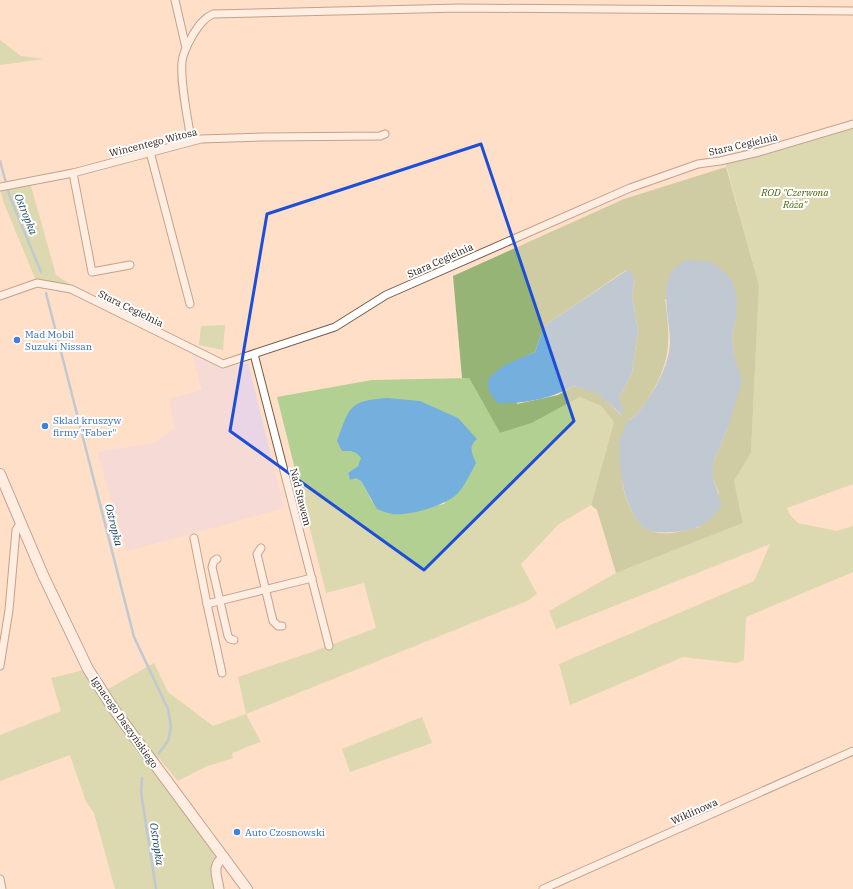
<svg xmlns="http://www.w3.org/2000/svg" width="853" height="889" font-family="'IBM Plex Serif',serif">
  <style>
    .industrial { fill: #e9d5e5 }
    .green { fill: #b2d091; fill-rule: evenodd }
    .forest { fill: #96b475; fill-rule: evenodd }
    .water { fill: #74afdd }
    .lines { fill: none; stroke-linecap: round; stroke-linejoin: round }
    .stream { stroke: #74afdd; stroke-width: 2.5 }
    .minor-casing { stroke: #765a46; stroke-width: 9 }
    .tertiary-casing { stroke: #765a46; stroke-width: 11 }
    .secondary-casing { stroke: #765a46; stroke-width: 12 }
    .minor { stroke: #fff; stroke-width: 7 }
    .tertiary { stroke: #fff; stroke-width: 9 }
    .secondary { stroke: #fff; stroke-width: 10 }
    .marked { fill: none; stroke: #1d4ed8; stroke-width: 3; stroke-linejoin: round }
    .shop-dot { fill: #3f7fe0; stroke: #fff; stroke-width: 1.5 }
    .labels { text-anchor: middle; stroke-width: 4; stroke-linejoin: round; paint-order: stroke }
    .street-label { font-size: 10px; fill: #2c2018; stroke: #fff }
    .park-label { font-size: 10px; font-style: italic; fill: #416200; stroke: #fff }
    .shop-label { font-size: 10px; fill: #366cbe; stroke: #fff; text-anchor: start }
    .water-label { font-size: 11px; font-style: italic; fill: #174463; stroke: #fff }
  </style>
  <rect width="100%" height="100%" fill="#ffdfc8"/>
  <!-- industrial -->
  <polygon class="industrial" points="192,353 224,369 248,363 284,508 127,551 97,452 154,443 175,428 169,399 202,390"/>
  <!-- green -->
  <g class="green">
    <polygon points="0,40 21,56 44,59 0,65"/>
    <polygon points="853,125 853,484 787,508 790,515 798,523 837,531 853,526 853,572 746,617 744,660 736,663 683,657 570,705 559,664 754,581 770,544 556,629 549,611 616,573 743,523 734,481 751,453 759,285 724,157 771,143"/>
    <polygon points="61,174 31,186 56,275 95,301 71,289 37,283 3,201 0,187"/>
    <polygon points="225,325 223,350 199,345 201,326"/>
    <path d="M469 378 500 433 532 423 580 397 601 406 614 422 591 505 559 524 521 564 537 594 527 601 246 714 261 742C250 745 243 749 232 753L233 758 205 767 178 781 159 758 155 764 224 857 217 862 219 889H115L94 813 86 802 70 755 0 781V735L61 711 51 678 88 669 103 692 154 663 168 692 213 726 246 714 238 677 312 652 376 628 364 583 326 593 277 397 372 380ZM450 415 458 418 472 443 471 450 444 504 403 513 372 501 361 481 356 477 350 480 348 473 358 466 362 458C357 451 350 451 342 451Z"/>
    <polygon points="422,717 432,743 350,772 342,749"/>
  </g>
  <!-- forest -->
  <path class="forest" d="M726 167 759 285 751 453 734 481 743 523 616 573 597 510 591 505 614 422 601 406 580 397 532 423 500 433 469 378H462L453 276 624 199ZM626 270 635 278 632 296 638 330 632 373 619 398 621 415 597 392 574 386 558 395 517 404 526 356 535 352 544 326ZM665 299 736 318 732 338 734 355 731 413 727 430 713 463V478L719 494 699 527C686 530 667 536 654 532 636 527 626 503 623 486 620 472 626 437 627 421 635 418 641 409 646 402 671 364 671 343 665 299Z"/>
  <!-- water -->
  <g class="water">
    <path d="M688 260 711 262 722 270 732 280 737 297 736 318 732 338 734 355 742 382 727 430 713 463V478L722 505C712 521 701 528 683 531 674 532 664 533 655 532 625 527 617 466 620 441 621 435 625 428 627 421 636 418 642 407 648 399 659 382 669 363 670 342 670 317 654 270 688 260Z"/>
    <path d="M627 270 635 278 632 296 638 330 632 373 619 398 624 414 622 415 597 393 574 386C550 399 524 404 497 403L488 389V380C501 364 517 360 535 352L544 326Z"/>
    <path d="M387 398 420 401 458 418 477 439C468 446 472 454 476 463 470 474 465 486 456 495 443 506 410 516 392 514 387 513 382 511 377 509L361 481 356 478 350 480 348 473 358 466 361 458C357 451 350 451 342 451L337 441C350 406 349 401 387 398Z"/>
  </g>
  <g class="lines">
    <!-- stream -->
    <g class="stream">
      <polyline points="0,161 10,197 41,272"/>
      <polyline points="46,293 134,637 168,709 171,727 168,741 159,753"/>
      <polyline points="142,778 141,792 156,889"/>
    </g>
    <!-- minor casing -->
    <g class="minor-casing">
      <g id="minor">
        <polyline points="175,0 186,48"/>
        <path d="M191 141C188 117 180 85 182 62 183 51 189 42 194 33 199 25 204 18 213 14L460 8 853 11"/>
        <polyline points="150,152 190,304"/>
        <polyline points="73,173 92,272 130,265"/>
        <polyline points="0,187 73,173 201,139 263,137 380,136 385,134"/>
        <polyline points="0,296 37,283 71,289 223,364 335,327 386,295 630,188 698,164 720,161 759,152 853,124"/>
        <polyline points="254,354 329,646"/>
        <polyline points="194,538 207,604 312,578"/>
        <polyline points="261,548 257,554 273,621 278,626 282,626"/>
        <polyline points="217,559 214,561 212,567 228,636 230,639 234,640"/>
        <polyline points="207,604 222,673"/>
        <polyline points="0,666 9,610 16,530 20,524"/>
        <polyline points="0,879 2,889"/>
        <polyline points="543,889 853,751"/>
      </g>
    </g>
    <!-- tertiary casing -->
    <g class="tertiary-casing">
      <path id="tertiary" d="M219 889C217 875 211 866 224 857"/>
    </g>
    <!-- secondary casing -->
    <g class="secondary-casing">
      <polyline id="secondary" points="0,474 43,575 88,669 113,708 247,889"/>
    </g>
    <!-- minor -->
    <use href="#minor" class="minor"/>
    <!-- tertiary -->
    <use href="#tertiary" class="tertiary"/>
    <!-- secondary -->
    <use href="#secondary" class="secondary"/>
  </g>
  <!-- marked area -->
  <path d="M0 0H853V889H0ZM481 144 574 421 424 570 230 431 267 214Z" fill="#ffdfc8" fill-opacity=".55" fill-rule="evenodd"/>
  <path class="marked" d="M481 144 574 421 424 570 230 431 267 214Z"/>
  <!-- markers -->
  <g class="shop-dot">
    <circle cx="17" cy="340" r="4"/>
    <circle cx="45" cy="426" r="4"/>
    <circle cx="237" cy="832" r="4"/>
  </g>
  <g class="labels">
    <!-- street labels -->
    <g class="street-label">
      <text transform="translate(153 142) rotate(-14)" y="4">Wincentego Witosa</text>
      <text transform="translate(743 144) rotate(-13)" y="4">Stara Cegielnia</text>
      <text transform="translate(440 260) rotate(-24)" y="4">Stara Cegielnia</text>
      <text transform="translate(131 308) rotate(26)" y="4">Stara Cegielnia</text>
      <text transform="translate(301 497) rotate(76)" y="4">Nad Stawem</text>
      <text transform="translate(125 722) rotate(55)" y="4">Ignacego Daszyńskiego</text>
      <text transform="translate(694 811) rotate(-24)" y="4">Wiklinowa</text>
    </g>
    <!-- park labels -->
    <g class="park-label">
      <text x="795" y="196">ROD "Czerwona<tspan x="795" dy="12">Róża"</tspan></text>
    </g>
    <!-- shop labels -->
    <g class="shop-label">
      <text x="25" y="338">Mad Mobil<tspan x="25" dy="12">Suzuki Nissan</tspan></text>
      <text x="53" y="424">Sklad kruszyw<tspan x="53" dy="12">firmy "Faber"</tspan></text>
      <text x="245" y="836">Auto Czosnowski</text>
    </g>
    <!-- water labels -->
    <g class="water-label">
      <text transform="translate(26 214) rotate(68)" y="4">Ostropka</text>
      <text transform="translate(114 525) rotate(76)" y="4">Ostropka</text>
      <text transform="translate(157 844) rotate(81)" y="4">Ostropka</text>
    </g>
  </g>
</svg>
